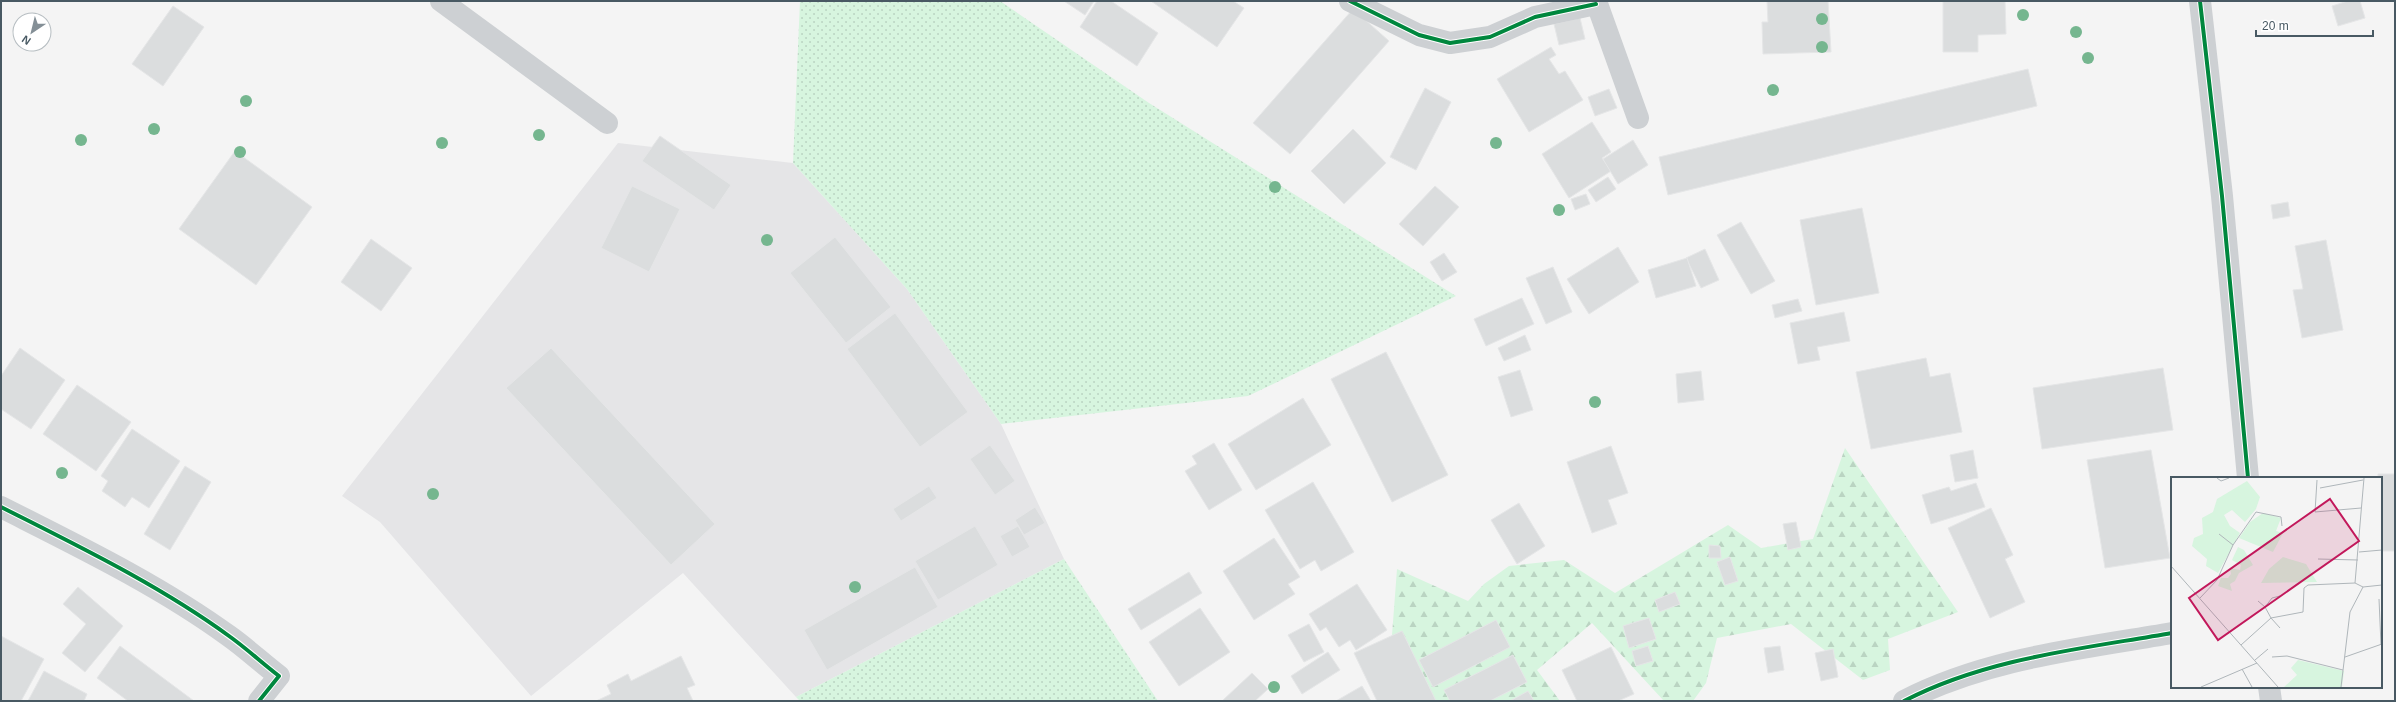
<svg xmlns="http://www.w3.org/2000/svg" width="2396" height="702" font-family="Arial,sans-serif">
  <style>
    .education { fill: #e5e5e7 }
    .grass { fill: url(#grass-dots) }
    .forest { fill: url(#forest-firs) }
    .building { fill: #dbddde; stroke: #e5e6e7 }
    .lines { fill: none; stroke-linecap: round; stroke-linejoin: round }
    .minor { stroke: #cdd0d3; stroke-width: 22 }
    .cycleway-casing { stroke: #fff; stroke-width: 6 }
    .cycleway { stroke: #00873e; stroke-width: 4 }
    .tree { fill: #75b68f }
    .inset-road { fill: none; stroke: #afb6ba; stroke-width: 1 }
    .view { fill: #c2185b; fill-opacity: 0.15; stroke: #c2185b; stroke-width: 2 }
    .inset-edge { fill: none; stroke: #485963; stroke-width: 2 }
  </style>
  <defs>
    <pattern id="grass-dots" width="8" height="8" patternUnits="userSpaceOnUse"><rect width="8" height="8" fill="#d7f5df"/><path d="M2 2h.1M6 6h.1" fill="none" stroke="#bad4c2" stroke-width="1.8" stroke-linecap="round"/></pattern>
    <pattern id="forest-firs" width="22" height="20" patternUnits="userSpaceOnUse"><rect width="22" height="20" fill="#d7f5df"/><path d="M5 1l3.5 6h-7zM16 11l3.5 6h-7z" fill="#bad4c2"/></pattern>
  </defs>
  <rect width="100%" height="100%" fill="#f4f4f4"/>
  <!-- education -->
  <polygon class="education" points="618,143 793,163 907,289 1001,424 1064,559 796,697 683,573 531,696 380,522 342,496"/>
  <!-- grass -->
  <g class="grass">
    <polygon points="800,1 1000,1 1149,103 1456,296 1248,396 1001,424 907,289 793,163"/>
    <polygon points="1064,559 1158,701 800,701 796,697"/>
  </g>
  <!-- forest -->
  <polygon class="forest" points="1845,448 1958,612 1888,639 1890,670 1863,680 1791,624 1717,638 1706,683 1693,701 1664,701 1592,623 1537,670 1560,701 1387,701 1397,569 1468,601 1484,584 1509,566 1564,560 1615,593 1728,525 1761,548 1813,539"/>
  <!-- building -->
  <g class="building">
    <polygon points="1064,1 1094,1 1085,15"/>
    <polygon points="1097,1 1111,1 1158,33 1137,66 1080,27"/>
    <polygon points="1151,1 1233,1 1244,8 1217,47"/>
    <polygon points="1767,1 1828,1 1831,52 1763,54 1762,22 1768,22"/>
    <polygon points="1943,1 2005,1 2006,34 1978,35 1978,52 1943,52"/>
    <polygon points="2348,1 2360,1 2365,18 2338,26 2332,6"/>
    <polygon points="173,6 204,27 163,86 132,64"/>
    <polygon points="1353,9 1389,41 1290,154 1253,123"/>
    <polygon points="1580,18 1585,39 1559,45 1554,24"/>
    <polygon points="1551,47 1556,55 1549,59 1559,74 1565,71 1583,100 1529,132 1497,79"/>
    <polygon points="2028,69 2037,106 1668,195 1659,157"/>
    <polygon points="1425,88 1451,102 1416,170 1390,157"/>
    <polygon points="1609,89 1617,108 1595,116 1588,97"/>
    <polygon points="1592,122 1611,152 1602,158 1611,171 1569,198 1542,154"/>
    <polygon points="1353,129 1386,163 1344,204 1311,171"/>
    <polygon points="660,136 731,185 714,210 642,161"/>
    <polygon points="1633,140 1648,165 1618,184 1603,159"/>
    <polygon points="235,151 312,207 256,285 179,229"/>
    <polygon points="1608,177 1616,189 1596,202 1588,190"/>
    <polygon points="632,186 680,209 649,272 601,248"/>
    <polygon points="1435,186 1459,207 1423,246 1399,224"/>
    <polygon points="1586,194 1590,204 1575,210 1571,199"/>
    <polygon points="2288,202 2290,216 2273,219 2271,205"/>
    <polygon points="1862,208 1879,293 1816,305 1800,220"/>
    <polygon points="1741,222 1775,281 1751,294 1717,235"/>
    <polygon points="835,237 891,307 846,343 790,273"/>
    <polygon points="371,239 412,268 381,311 341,282"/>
    <polygon points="2326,240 2343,330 2302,338 2293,290 2303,289 2295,246"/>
    <polygon points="1618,247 1639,282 1589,314 1567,279"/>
    <polygon points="1705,249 1719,280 1701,288 1686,258"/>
    <polygon points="1444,253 1457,272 1442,281 1430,262"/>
    <polygon points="1687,258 1696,286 1656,298 1648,270"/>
    <polygon points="1553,267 1572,312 1546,324 1526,278"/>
    <polygon points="1522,298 1534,324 1486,346 1474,319"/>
    <polygon points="1798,299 1802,311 1775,318 1772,305"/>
    <polygon points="1844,312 1850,341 1817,347 1820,360 1798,364 1790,323"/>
    <polygon points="895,313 968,412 920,447 847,349"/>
    <polygon points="1525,335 1531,350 1504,361 1498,348"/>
    <polygon points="20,348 65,380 31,429 1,409 1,376"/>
    <polygon points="551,348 715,524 671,565 506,388"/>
    <polygon points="1386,352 1448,475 1392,502 1331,379"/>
    <polygon points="1926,358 1930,377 1950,373 1962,432 1871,449 1856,372"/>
    <polygon points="2163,368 2173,430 2042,449 2033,388"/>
    <polygon points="1520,370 1533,410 1511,417 1498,377"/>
    <polygon points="1701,371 1704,400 1678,403 1676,374"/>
    <polygon points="77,385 131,422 96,471 43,434"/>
    <polygon points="1303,398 1331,445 1256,490 1228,444"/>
    <polygon points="132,429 180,461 149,508 132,497 125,507 102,491 108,481 101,476"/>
    <polygon points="1214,443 1242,490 1209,510 1185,471 1197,464 1192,456"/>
    <polygon points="990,445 1015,481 995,495 970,459"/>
    <polygon points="1611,446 1628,493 1608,500 1617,524 1592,533 1567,462"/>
    <polygon points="1973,450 1978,478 1955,482 1950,455"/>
    <polygon points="2151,450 2170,558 2105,568 2087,460"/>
    <polygon points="185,466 211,482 170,550 144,534"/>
    <polygon points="2378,474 2395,474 2395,551 2381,551 2381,478 2378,478"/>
    <polygon points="1313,482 1354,552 1321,571 1315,560 1300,569 1265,510"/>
    <polygon points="1976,483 1985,507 1931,524 1922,495 1949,487 1951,491"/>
    <polygon points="929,486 937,498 901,521 893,509"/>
    <polygon points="1519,503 1545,546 1517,564 1491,520"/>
    <polygon points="1035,507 1045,523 1024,535 1015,520"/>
    <polygon points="1991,508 2013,555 2005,559 2025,602 1990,618 1948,528"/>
    <polygon points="1796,522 1801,547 1788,550 1783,524"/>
    <polygon points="975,526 998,565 938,600 915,561"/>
    <polygon points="1018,526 1030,547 1012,557 1000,536"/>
    <polygon points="1274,538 1300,577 1288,584 1295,594 1254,620 1223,571"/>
    <polygon points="1709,545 1720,546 1721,558 1709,558"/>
    <polygon points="1730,557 1738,581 1725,585 1717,562"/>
    <polygon points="915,567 938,607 827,670 804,630"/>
    <polygon points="1189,572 1202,593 1141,630 1128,609"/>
    <polygon points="1357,584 1387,630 1356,650 1350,640 1339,647 1326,627 1320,631 1309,614"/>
    <polygon points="78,587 123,626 85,672 62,653 86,624 63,604"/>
    <polygon points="1675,592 1680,604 1659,612 1655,600"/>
    <polygon points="1200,608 1230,652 1179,686 1149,642"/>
    <polygon points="1649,618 1656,639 1629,648 1623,626"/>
    <polygon points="1496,620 1510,647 1433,687 1419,660"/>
    <polygon points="1309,624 1324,652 1304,662 1288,635"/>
    <polygon points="1402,631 1436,701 1377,701 1354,653"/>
    <polygon points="1,636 44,659 21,701 1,701"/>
    <polygon points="120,646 194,701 128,701 97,678"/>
    <polygon points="1648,646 1653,661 1636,666 1632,651"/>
    <polygon points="1780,646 1784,670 1768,673 1764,648"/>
    <polygon points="1611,647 1634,694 1618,701 1577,701 1562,670"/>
    <polygon points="1833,649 1838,677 1821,681 1815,653"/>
    <polygon points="1328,652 1340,670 1302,694 1291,676"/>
    <polygon points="1513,655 1527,682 1490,701 1450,701 1444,690"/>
    <polygon points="681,656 695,685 687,688 693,701 596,701 611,694 607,685 628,674 631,681"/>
    <polygon points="44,671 87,694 84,701 28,701"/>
    <polygon points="1252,673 1268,689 1255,701 1222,701"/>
    <polygon points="1362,686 1371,701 1336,701"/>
    <polygon points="1528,691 1534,701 1510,701"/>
  </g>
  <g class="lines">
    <!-- minor -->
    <g class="minor">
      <polyline points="441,1 607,123"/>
      <polyline points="1350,1 1419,35 1450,43 1490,37 1535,17 1596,4"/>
      <polyline points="1596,1 1638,118"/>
      <polyline points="2200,1 2222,196 2248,478"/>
      <path d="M1 507C78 546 159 585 229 636 246 648 262 663 279 676L259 701"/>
      <polyline points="2269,687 2271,701"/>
      <path d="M1904 701C1987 658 2081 649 2172 633"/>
    </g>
    <!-- cycleway casing -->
    <g class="cycleway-casing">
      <g id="cycleway">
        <polyline points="1350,1 1419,35 1450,43 1490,37 1535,17 1596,4"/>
        <polyline points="2200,1 2222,196 2248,478"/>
        <path d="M1 507C78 546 159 585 229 636 246 648 262 663 279 676L259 701"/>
        <path d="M1904 701C1987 658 2081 649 2172 633"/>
      </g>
    </g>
    <!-- cycleway -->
    <use href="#cycleway" class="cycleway"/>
  </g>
  <!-- trees -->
  <g class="tree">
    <circle cx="2023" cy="15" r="6"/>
    <circle cx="1822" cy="19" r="6"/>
    <circle cx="2076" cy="32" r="6"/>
    <circle cx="1822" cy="47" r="6"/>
    <circle cx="2088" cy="58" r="6"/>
    <circle cx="1773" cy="90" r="6"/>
    <circle cx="246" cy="101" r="6"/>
    <circle cx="154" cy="129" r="6"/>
    <circle cx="539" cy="135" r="6"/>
    <circle cx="81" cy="140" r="6"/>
    <circle cx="442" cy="143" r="6"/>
    <circle cx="1496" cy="143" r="6"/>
    <circle cx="240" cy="152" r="6"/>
    <circle cx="1275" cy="187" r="6"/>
    <circle cx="1559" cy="210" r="6"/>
    <circle cx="767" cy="240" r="6"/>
    <circle cx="1595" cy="402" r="6"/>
    <circle cx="62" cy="473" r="6"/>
    <circle cx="433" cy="494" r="6"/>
    <circle cx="855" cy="587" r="6"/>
    <circle cx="1274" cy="687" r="6"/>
  </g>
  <!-- overview -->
  <g transform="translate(2171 477)">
    <rect width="211" height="211" fill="#f4f4f4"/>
    <path d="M92 36 110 41 105 54 112 56 102 75 68 61 79 45ZM112 80 135 87 146 105 90 106 98 92ZM127 183 173 194 171 210H113L126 198 120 191Z" fill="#d7f5df"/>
    <path d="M76 4 89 20 85 32 74 45 61 33 53 38 59 49 69 56 47 96 35 89 36 82 21 69 23 61 32 57 31 41 42 35 46 22ZM67 70 73 73 82 88 68 96 64 104 59 107 61 114 47 109 50 101H57L60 97 59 91 69 93 70 88 61 83Z" fill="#d7f5df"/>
    <path class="inset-road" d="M46 1 50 4 58 1M146 3 144 35 190 31M149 11 192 3M48 57 62 68M188 75 211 73M147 82 187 83M0 89 107 210M192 110 211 108M29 121 46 103 62 68 85 35 110 40 111 49M208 122 210 168M94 130 101 121 109 119M109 151 100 141 132 135 133 111 137 108 184 106M70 168 100 141 94 130 87 124M101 180 116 179 172 193M174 180 211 167M84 183 97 172M71 192 81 210M30 210 86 186M170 210 179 135 192 110 184 106 193 1"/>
    <path class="view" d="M159 22 188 64 47 163 18 121Z"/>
    <rect width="211" height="211" class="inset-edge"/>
  </g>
  <!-- border -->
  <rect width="2396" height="702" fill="none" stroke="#485963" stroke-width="4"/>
  <!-- north arrow -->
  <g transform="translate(32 32) rotate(215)"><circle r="19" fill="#ffffff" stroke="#b6bdc1"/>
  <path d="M0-3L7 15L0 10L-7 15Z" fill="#848f96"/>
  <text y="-6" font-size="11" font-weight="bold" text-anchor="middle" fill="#485963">N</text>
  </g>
  <!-- scale -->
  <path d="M2256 30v6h117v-6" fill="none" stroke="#485963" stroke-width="2"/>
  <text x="2262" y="30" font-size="12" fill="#485963" stroke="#ffffff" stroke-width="3" paint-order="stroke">20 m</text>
</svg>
